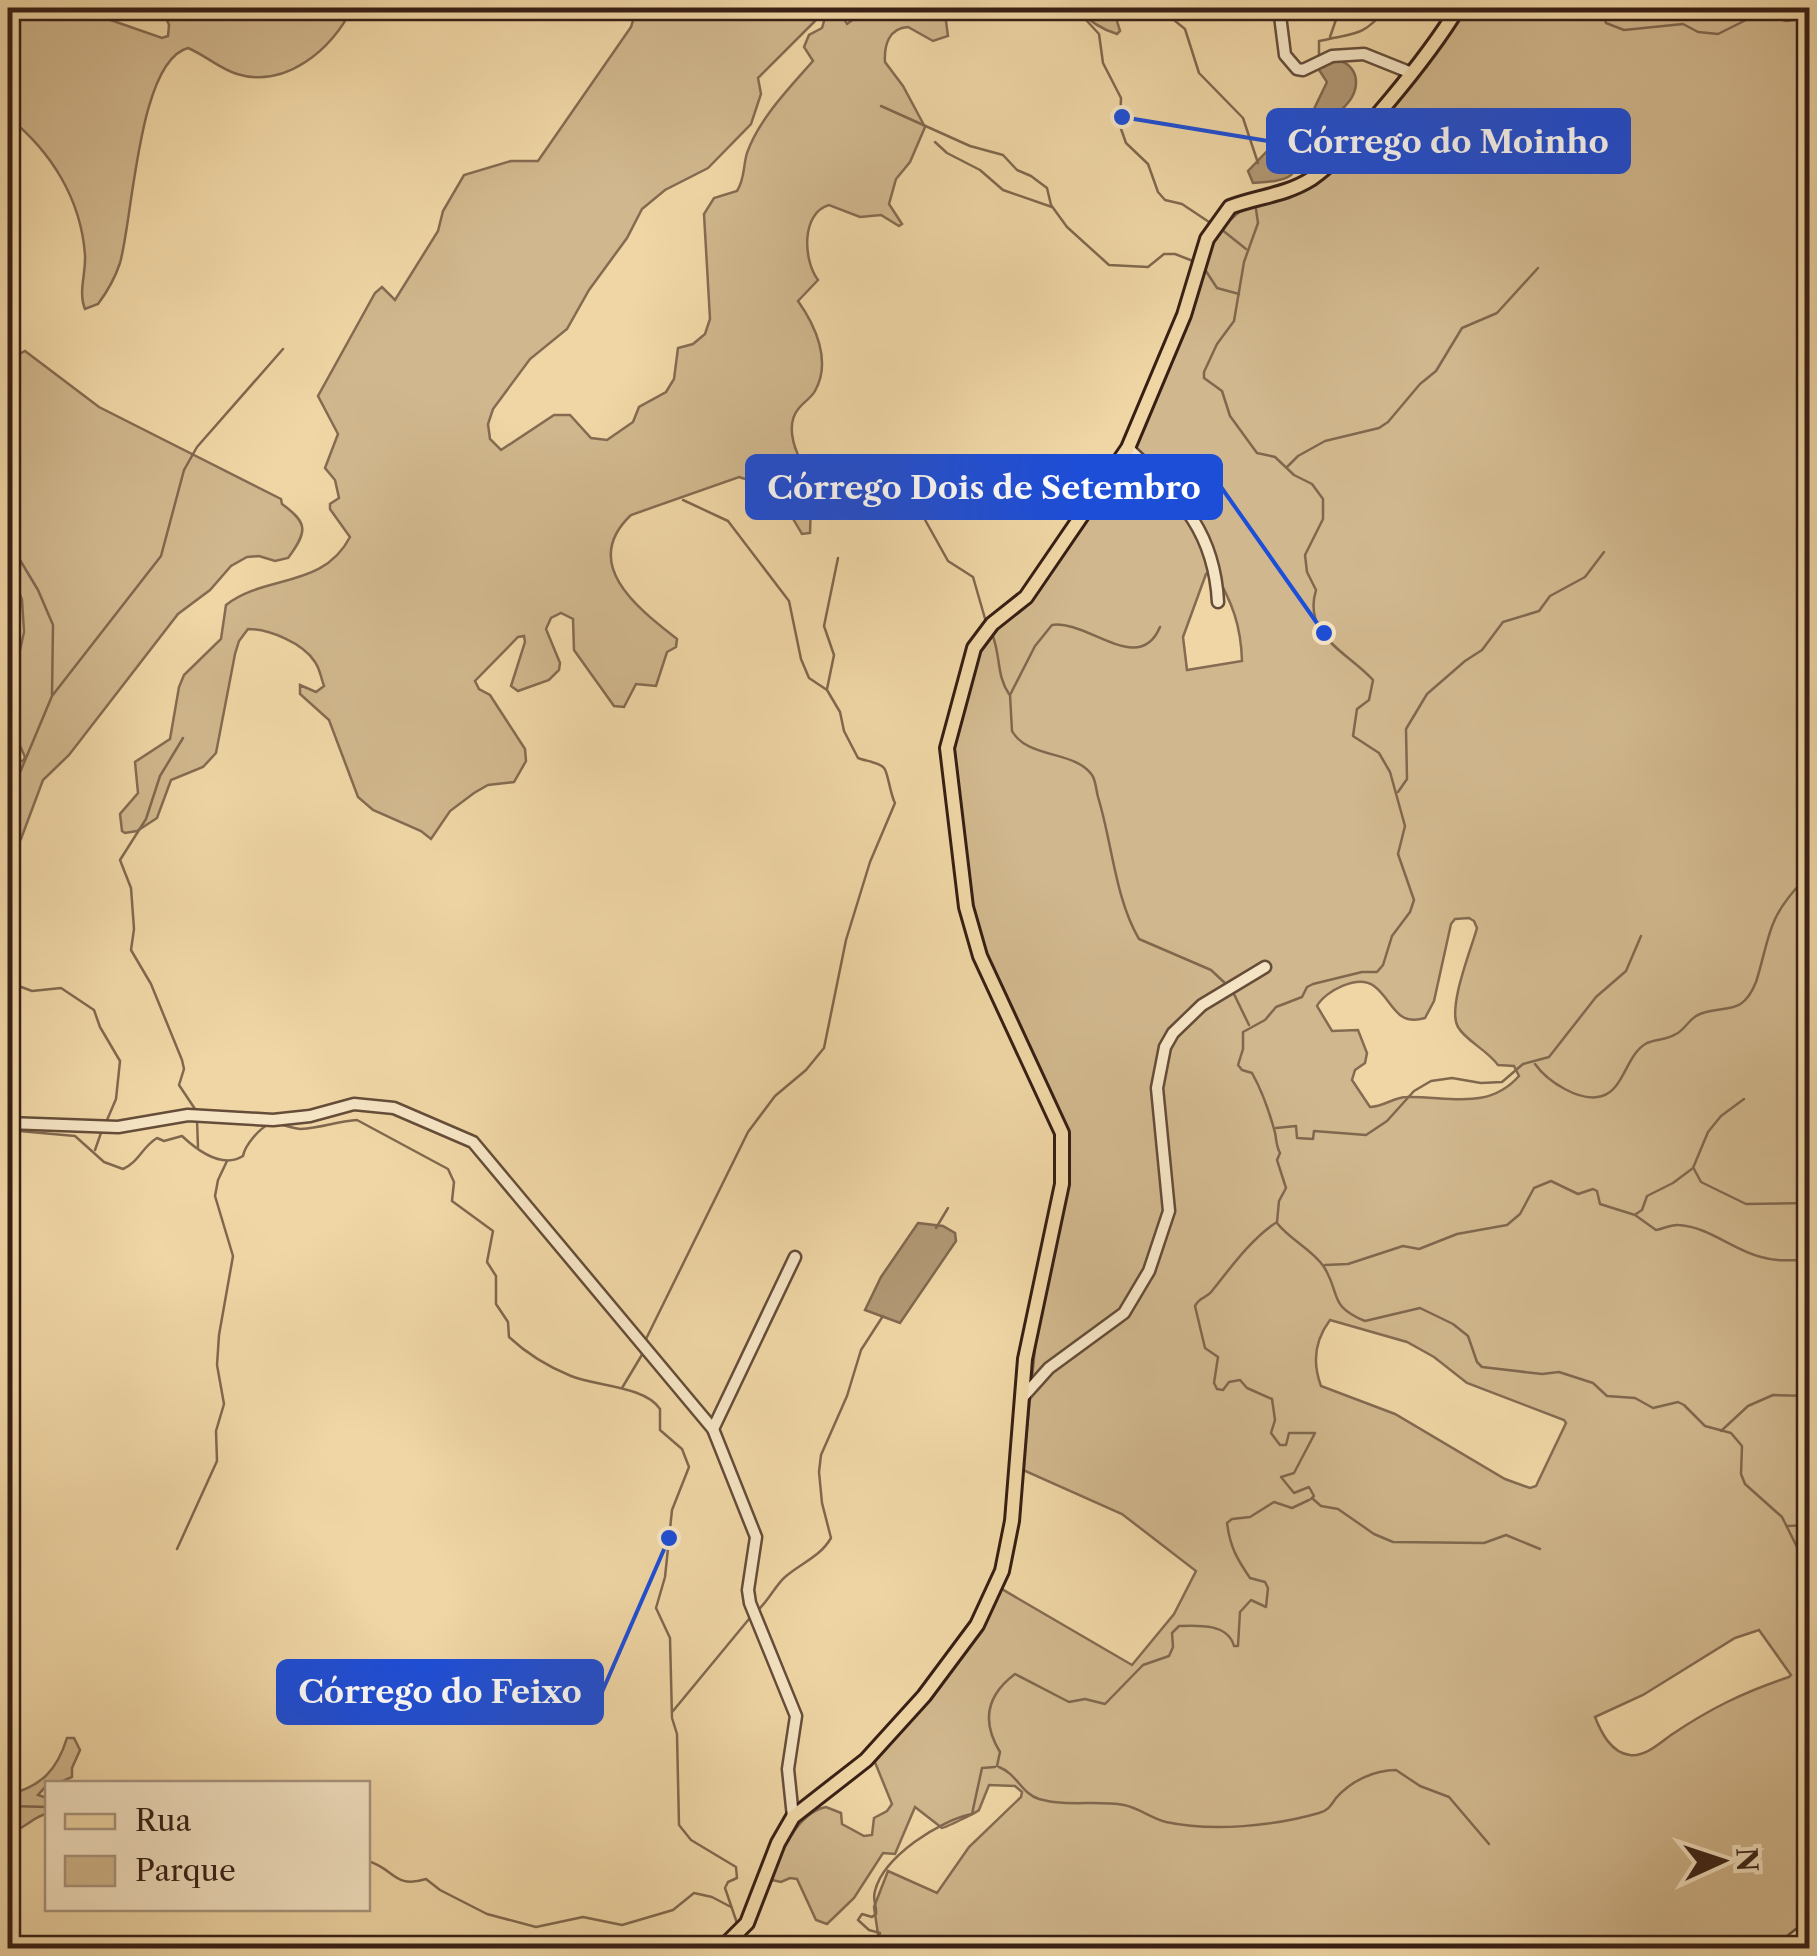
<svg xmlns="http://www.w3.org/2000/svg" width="1817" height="1956" font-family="'Libre Caslon Text',serif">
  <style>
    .green { fill: #d1b78d; stroke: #846b51; stroke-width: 2.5; fill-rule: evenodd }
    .water { fill: #b19874; stroke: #80684e; stroke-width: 2.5 }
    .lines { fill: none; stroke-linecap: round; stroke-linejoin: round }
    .stream { stroke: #80684e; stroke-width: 2.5 }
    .minor-casing { stroke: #654d39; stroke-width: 15 }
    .major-casing { stroke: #371f15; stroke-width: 18 }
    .minor { stroke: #f5e4c4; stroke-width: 10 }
    .major { stroke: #f0d6a5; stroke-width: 12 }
    .leader { fill: none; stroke: #1d4ed8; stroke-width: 4 }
    .callout-dot { fill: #1d4ed8; stroke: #f5e4c4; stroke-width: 4 }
    .callout { fill: #1d4ed8; stroke: #1d4ed8; stroke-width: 4 }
    .callout-label { font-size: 32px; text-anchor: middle; font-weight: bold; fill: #fff }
  </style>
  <rect width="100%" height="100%" fill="#f0d6a5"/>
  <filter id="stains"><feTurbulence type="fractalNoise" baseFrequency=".002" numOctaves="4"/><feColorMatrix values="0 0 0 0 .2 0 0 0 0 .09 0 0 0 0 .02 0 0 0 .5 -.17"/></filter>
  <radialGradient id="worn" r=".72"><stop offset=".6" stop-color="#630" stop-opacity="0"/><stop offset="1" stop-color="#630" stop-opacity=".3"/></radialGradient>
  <!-- green -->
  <g class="green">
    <path d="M162 8H352C333 49 285 89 237 74 220 69 205 55 188 48 138 61 133 218 120 263 115 278 107 292 98 304L85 309C78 292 86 274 85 255 81 199 51 151 8 117V13L102 17 162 38 168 36 169 25Z"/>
    <path d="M637 8H854L842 15 847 24 869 8H1024C999 22 976 11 950 10L945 14 948 36 933 41 908 27C889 28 884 45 885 62L903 86 925 127 910 162 896 179 889 204 902 224 899 226 881 215 860 217 829 205C801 213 803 260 818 280L798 301C815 325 832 361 815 391 811 398 804 402 799 408 786 423 793 446 801 461L791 482 793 488 807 496 811 502 810 533 802 534C784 503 776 488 739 477L631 515C579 564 639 609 677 639L676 647 667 652 656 686 636 684 624 707 614 706 574 650 573 619 561 613 551 618 546 629 560 663 559 670 549 680 518 691 511 686 525 642 524 636 518 637 475 681 479 689 490 695 525 749 526 761 514 782 488 785 474 793 450 811 431 839 421 831 373 810 358 797 329 720 300 694V685L316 692 324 686C321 678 320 669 315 662 303 643 269 629 248 629L239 641 235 654 216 753 203 767 171 780 157 818 137 831 125 833 122 831 120 814 138 793 135 762 170 739 179 687 184 675 221 639 226 605C266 574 323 589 350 537L330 509V504L339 498 335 480 325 468 338 434 318 396 375 293 382 287 395 300 438 231 443 211 464 175 511 161H538L631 27ZM819 17 824 21 822 28 809 35 804 47 813 61C789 88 759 119 747 153 743 166 745 179 737 191L714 198 704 214 710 319 705 334 693 344 678 348 674 379 666 392 639 407 633 422 607 440 591 438 570 415H554L501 450 490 439 488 424 493 409 530 359 567 329 589 290 627 238 642 209 665 190 708 168 751 124 761 94 758 78Z"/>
    <path d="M1076 8H1113L1120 31 1117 34C1100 29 1088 20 1076 8Z"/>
    <path d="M1465 8H1809V1948H880L874 1907 888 1871 937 1893 969 1847 1021 1797 1022 1792 1015 1786 989 1785 979 1810C977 1812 945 1828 942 1828L915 1807 895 1854 883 1853 854 1898 827 1924 816 1920 797 1879 790 1878 781 1882 772 1880C779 1854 797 1813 826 1807L841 1813 842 1824 864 1836 872 1835 874 1818 887 1811 892 1804 874 1760 1000 1588 1132 1665 1174 1614 1196 1571 1122 1514 1023 1470 1037 1328 1065 1157 976 939 953 758 972 654 1104 494 1211 244 1221 228 1246 206 1308 182 1452 29ZM1214 571C1232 602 1241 625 1242 661L1187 670 1183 637 1206 574ZM1469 918 1474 921 1477 928C1471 950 1447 1008 1458 1027 1466 1041 1486 1049 1498 1065L1514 1066 1519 1076C1488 1111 1449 1096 1407 1097 1394 1097 1383 1107 1370 1107L1352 1080 1355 1070 1365 1063 1367 1053 1358 1030 1332 1031 1317 1006C1325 991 1358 974 1374 986 1393 1000 1395 1027 1425 1018L1434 1001 1451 924 1455 919ZM1330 1320 1407 1342 1434 1357 1467 1383 1564 1420 1566 1423 1536 1486 1530 1488 1505 1479 1395 1414 1321 1386C1312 1362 1315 1340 1330 1320ZM1759 1630 1791 1675 1789 1677C1744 1692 1711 1708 1671 1735 1660 1743 1645 1757 1630 1755 1611 1753 1601 1732 1595 1717L1643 1695 1735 1638Z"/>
    <path d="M25 351 99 407 281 499 282 504C308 523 308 531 288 558L275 561 259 556 247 557 231 566 210 590 178 614 69 755 43 780 21 839 8 857V760L23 761 25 757 16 737 8 728V680L17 664 24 632 22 600 17 586 8 583V360Z"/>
    <path d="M67 1738H74L80 1750 72 1768V1777L58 1783 48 1784 38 1795 47 1798V1814C32 1816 24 1832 8 1830V1795C42 1786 57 1770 67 1738Z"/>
  </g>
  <!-- water -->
  <g class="water">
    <path d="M1331 59C1342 60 1351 64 1355 75 1363 105 1322 121 1307 140 1299 151 1301 167 1291 175 1282 182 1264 182 1253 183L1248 171 1269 149 1281 128 1312 113 1327 82 1317 67Z"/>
    <polygon points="918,1223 943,1226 955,1233 956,1241 900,1323 865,1310 881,1277"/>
  </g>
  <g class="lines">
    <!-- stream -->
    <g class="stream">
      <polyline points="1075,8 1099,34 1103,63 1121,98 1120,126 1126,143 1148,164 1158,192 1165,200 1182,204 1212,224"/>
      <polyline points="1151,8 1169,16 1185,29 1199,73 1243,118 1258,163"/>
      <polyline points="1601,8 1606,23 1624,30 1683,24 1698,32 1718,34 1760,13 1786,21 1810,18"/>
      <polyline points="1330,37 1340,8"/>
      <path d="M1319 58V41C1358 32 1360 38 1388 8"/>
      <polyline points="881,106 970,146 1003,155 1017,170 1031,176 1047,188 1051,205 1067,227 1109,265 1148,267 1164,254 1175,254 1193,261"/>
      <polyline points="935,142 947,153 980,170 1003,190 1052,207"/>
      <path d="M1255 202 1258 223 1244 262 1234 321 1217 344 1204 372V378L1222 391 1230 416 1257 453 1275 457 1294 475 1312 484 1323 499V519L1305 555 1307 572 1316 590C1302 636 1349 653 1373 680L1369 700 1357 709 1353 736 1379 753 1390 772 1405 826 1398 854 1414 900 1410 912 1392 936 1383 965 1377 972H1362L1313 984 1307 987 1302 997 1276 1007 1265 1020 1243 1032V1049L1238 1065 1242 1070 1252 1073C1261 1089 1269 1111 1274 1129 1277 1137 1275 1144 1280 1153L1277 1160 1286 1188 1279 1201 1277 1222C1252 1238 1231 1267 1212 1291 1206 1299 1200 1296 1195 1306L1205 1348 1218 1357 1214 1383 1217 1389 1223 1390 1229 1382 1240 1380 1247 1388 1272 1399 1275 1420 1271 1433 1280 1445H1286L1289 1433H1315L1294 1473 1281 1477 1294 1493 1309 1487 1314 1496 1311 1499"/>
      <polyline points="1221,229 1246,249"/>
      <polyline points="1204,268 1217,288 1239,294"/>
      <polyline points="1287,467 1298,456 1325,441 1379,428 1388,422 1420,384 1436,371 1462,328 1497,313 1538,268"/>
      <polyline points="940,489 926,504 924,518 948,561 973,577 986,622"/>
      <polyline points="8,540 38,590 53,625 52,695"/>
      <path d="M1160 627C1139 677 1087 619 1052 625L1035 646 1010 695 1012 731C1028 759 1074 750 1092 775 1096 781 1096 790 1098 797 1112 842 1115 898 1139 939L1211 970 1226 984"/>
      <path d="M992 634C1001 655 996 675 1009 694"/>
      <polyline points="827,689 834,655 824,626 838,558"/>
      <polyline points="183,738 160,776 146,819 120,860 131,888 134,929 131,950 151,984 182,1060 184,1069 179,1085 195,1109"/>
      <polyline points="1398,792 1407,779 1406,729 1427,694 1465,661 1482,650 1503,622 1539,611 1550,596 1585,577 1604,552"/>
      <polyline points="8,801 52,696 161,556 184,470 197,447 283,349"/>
      <polyline points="8,953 16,985 32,991 61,988 94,1010 100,1027 120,1061 116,1099 107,1120"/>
      <polyline points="1233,992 1249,1025"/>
      <path d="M1535 1064C1547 1081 1580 1103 1602 1096 1624 1090 1626 1054 1647 1043 1656 1039 1667 1040 1676 1034 1686 1029 1689 1018 1700 1014 1726 1004 1742 1017 1756 982 1770 938 1766 920 1801 883"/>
      <polyline points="197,1120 198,1147"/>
      <path d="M277 1124C286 1125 293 1129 301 1129 321 1128 339 1121 357 1120L448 1169 454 1182 452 1201 493 1231 487 1262 496 1276V1304L508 1322 509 1337C526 1353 549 1367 571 1376 595 1386 645 1386 660 1409V1430L682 1449 689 1467 672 1510 665 1577 656 1608 670 1638 672 1718 677 1734 679 1825 691 1840 736 1867 737 1878 728 1882 725 1888 738 1926"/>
      <polyline points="1276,1128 1296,1126 1297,1138 1313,1139 1314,1131 1366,1135 1387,1121 1414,1091 1431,1081 1452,1078 1481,1083 1502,1082 1523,1064 1549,1057 1596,997 1626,971 1641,936"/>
      <path d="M8 1130 75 1136 104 1162 123 1169C139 1162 142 1147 157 1138L164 1141 182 1136C198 1151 222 1169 243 1156 245 1145 259 1129 269 1124"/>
      <polyline points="95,1150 102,1130"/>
      <polyline points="1694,1169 1701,1182 1746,1204 1810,1203"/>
      <polyline points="1636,1214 1642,1210 1647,1196 1673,1183 1693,1168 1708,1132 1721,1116 1744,1099"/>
      <path d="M1277 1223C1290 1240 1312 1249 1324 1267 1341 1294 1328 1306 1365 1321L1420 1308 1453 1324 1468 1336 1477 1362 1482 1367 1542 1374 1559 1372 1593 1383 1607 1396 1635 1398 1653 1408 1678 1402 1684 1405 1705 1426 1731 1433 1742 1446 1741 1474 1745 1484 1782 1517 1800 1553V1601L1810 1633"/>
      <polyline points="936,1228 948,1208"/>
      <path d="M1325 1265 1348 1264 1403 1246 1419 1249 1457 1234 1507 1225 1520 1214 1534 1188 1551 1181 1578 1194 1593 1189 1597 1191 1600 1204 1635 1215 1656 1230C1664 1229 1670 1224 1679 1225 1709 1227 1733 1250 1761 1257 1778 1262 1792 1260 1810 1260"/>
      <path d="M646 1339 748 1132 775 1096 806 1070 824 1048 846 940 870 862 895 803C890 794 888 772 884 768 879 762 865 761 858 758L844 731 840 712 827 690 809 678 801 659 789 601 728 521 683 500"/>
      <polyline points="622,1388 643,1353"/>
      <polyline points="1721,1431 1748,1406 1773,1395 1810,1396"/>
      <polyline points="1313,1499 1321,1506 1338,1509 1374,1534 1393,1542 1484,1543 1506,1535 1540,1549"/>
      <polyline points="1787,1526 1810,1525"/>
      <polyline points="177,1549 217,1461 216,1431 224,1404 217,1365 219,1335 233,1256 215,1196 218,1180 227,1161"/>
      <path d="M758 1610C769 1600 775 1586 785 1577 801 1563 820 1557 831 1538L822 1503 819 1472 821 1455 847 1396 861 1350 883 1316"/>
      <polyline points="673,1711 749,1619"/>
      <path d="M997 1766 1000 1752C981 1721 987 1695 1015 1674L1069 1702 1085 1699 1105 1704 1143 1665 1169 1656 1173 1647 1172 1633 1179 1626C1200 1625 1228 1624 1234 1646H1238L1240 1612 1251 1600 1266 1607 1268 1588 1265 1582 1250 1578C1237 1559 1230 1547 1227 1523L1232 1519 1250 1517 1274 1502 1292 1508 1309 1500"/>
      <path d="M999 1767C1017 1774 1022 1794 1039 1799 1067 1807 1096 1800 1124 1805 1139 1808 1151 1818 1166 1822 1213 1832 1274 1826 1319 1813 1328 1811 1331 1805 1336 1798 1351 1781 1374 1770 1396 1770L1420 1786 1449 1797 1489 1844"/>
      <polyline points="8,1806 48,1807"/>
      <path d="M368 1861C395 1869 394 1889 426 1879L440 1890 487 1914 536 1927 583 1917 622 1925 673 1910 694 1893 712 1897 731 1907"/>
      <polyline points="745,1937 754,1948"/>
      <path d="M876 1948 880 1933 869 1930 858 1920 862 1914 872 1917 876 1914C877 1905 872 1900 875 1891 883 1857 940 1820 972 1814L982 1768 995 1767"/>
    </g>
    <!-- minor casing -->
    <g class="minor-casing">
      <g id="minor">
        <polyline points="1279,8 1285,55 1297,69 1303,70 1332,56 1364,54 1409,72"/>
        <path d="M1128 448C1178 497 1214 528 1218 602"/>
        <polyline points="8,1123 118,1127 188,1115 273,1120 310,1116 354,1104 394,1108 473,1142 713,1429 756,1537 748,1590 750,1603 796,1716 788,1769 793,1817"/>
        <polyline points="1023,1397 1049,1368 1124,1313 1149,1271 1169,1211 1157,1088 1165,1047 1173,1033 1202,1005 1265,967"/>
        <polyline points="713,1429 795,1257"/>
        <polyline points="1782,1948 1810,1926"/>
      </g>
    </g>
    <!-- major casing -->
    <g class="major-casing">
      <path id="major" d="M722 1948 747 1923 778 1843 793 1817 866 1760 924 1696 977 1625 1002 1571 1012 1521 1025 1359 1062 1184V1133L980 956 966 907 947 748 974 648 992 624 1026 597 1128 448 1184 315 1207 239 1230 207C1256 197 1286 195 1311 179 1355 149 1430 54 1458 8"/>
    </g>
    <!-- minor -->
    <use href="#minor" class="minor"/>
    <!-- major -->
    <use href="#major" class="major"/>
  </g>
  <!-- callouts -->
  <path class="leader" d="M1122 117L1268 141M1324 633L1221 487M669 1538L602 1692"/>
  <g class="callout-dot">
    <circle cx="1122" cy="117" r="10"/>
    <circle cx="1324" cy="633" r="10"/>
    <circle cx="669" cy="1538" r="10"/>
  </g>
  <g class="callout">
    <rect x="1268" y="110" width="361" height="62" rx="10"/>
    <rect x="747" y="456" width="474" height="62" rx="10"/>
    <rect x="278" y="1661" width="324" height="62" rx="10"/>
  </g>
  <g class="callout-label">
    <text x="1448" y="153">Córrego do Moinho</text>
    <text x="984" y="499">Córrego Dois de Setembro</text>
    <text x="440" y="1703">Córrego do Feixo</text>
  </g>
  <!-- margin -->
  <rect width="1817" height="1956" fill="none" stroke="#f0d6a5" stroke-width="40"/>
  <rect x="10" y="10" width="1797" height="1936" fill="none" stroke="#371f15" stroke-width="5"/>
  <rect x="20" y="20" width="1777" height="1916" fill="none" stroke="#371f15" stroke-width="2.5"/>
  <!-- legend -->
  <rect x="45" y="1781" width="325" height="130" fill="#f5e4c4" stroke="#a9957e" stroke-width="2.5"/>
  <rect x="65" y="1814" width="50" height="15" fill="#f0d6a5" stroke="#a9957e" stroke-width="2.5"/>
  <text x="135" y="1831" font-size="30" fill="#371f15">Rua</text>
  <rect x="65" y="1856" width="50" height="30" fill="#d1b78d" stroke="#a9957e" stroke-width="2.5"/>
  <text x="135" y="1881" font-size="30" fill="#371f15">Parque</text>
  <!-- north arrow -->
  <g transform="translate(1722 1861) rotate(87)" stroke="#f5e4c4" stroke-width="8" paint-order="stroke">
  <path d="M0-8L18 38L0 25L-18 38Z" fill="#371f15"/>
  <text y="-15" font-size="28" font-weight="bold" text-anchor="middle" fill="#371f15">N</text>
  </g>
  <rect width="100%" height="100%" filter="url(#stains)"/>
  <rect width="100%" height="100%" fill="url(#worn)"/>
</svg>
